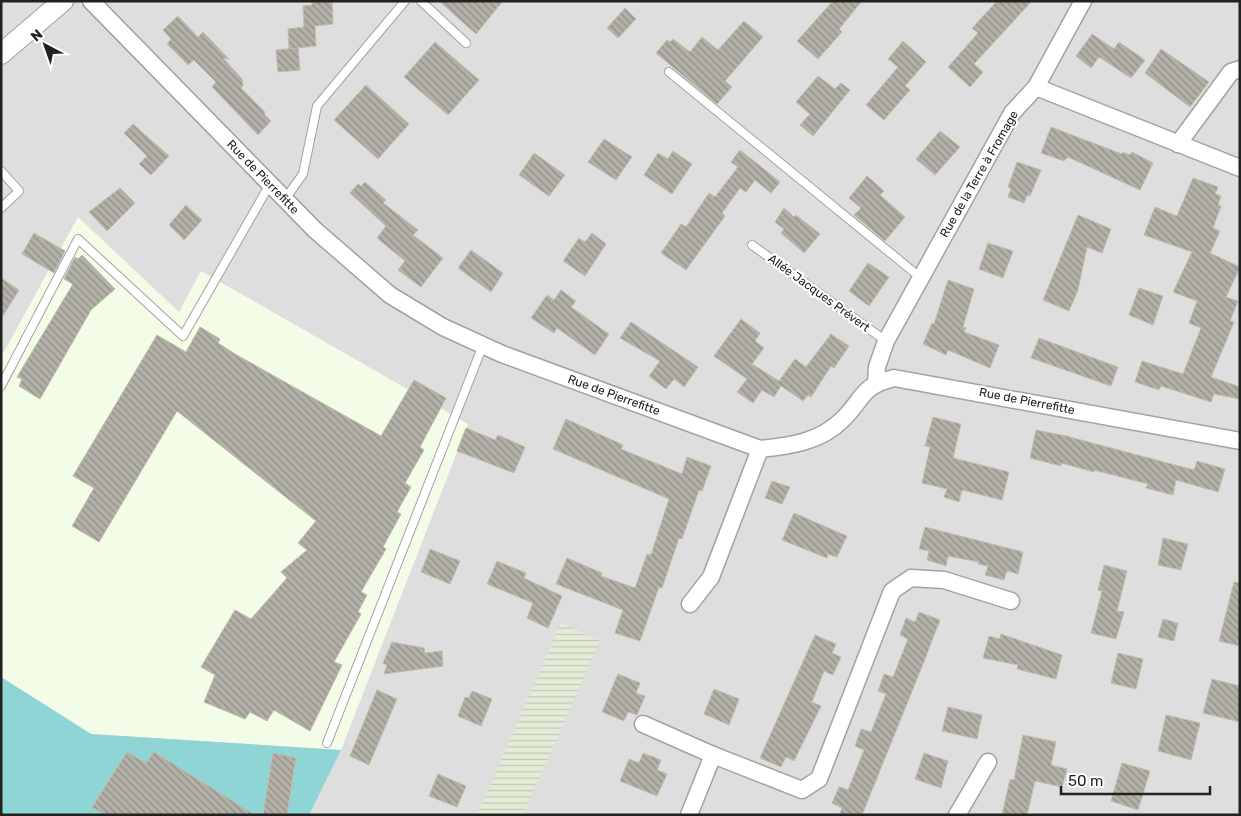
<svg xmlns="http://www.w3.org/2000/svg" width="1241" height="816" font-family="Rubik,sans-serif">
  <style>
    .residential { fill: #dfdede }
    .education { fill: #f3fce6 }
    .farmland { fill: url(#farmland-rules) }
    .pitch { fill: #90d5d6 }
    .building { fill: url(#building-back-hatch); stroke: #c0bdac }
    .lines { fill: none; stroke-linecap: round; stroke-linejoin: round }
    .service-casing { stroke: #a2a2a2; stroke-width: 10 }
    .minor-casing { stroke: #a2a2a2; stroke-width: 19 }
    .tertiary-casing { stroke: #a2a2a2; stroke-width: 22 }
    .service { stroke: #fff; stroke-width: 8 }
    .minor { stroke: #fff; stroke-width: 16 }
    .tertiary { stroke: #fff; stroke-width: 20 }
    .labels { text-anchor: middle; stroke-width: 4.5; stroke-linejoin: round; paint-order: stroke }
    .street-label { font-size: 12px; fill: #212121; stroke: #fff }
  </style>
  <defs>
    <pattern id="farmland-rules" width="6" height="5" patternUnits="userSpaceOnUse" patternTransform="scale(1.25)"><rect width="6" height="5" fill="#e2ecd6"/><path d="M0 2.5h6" fill="none" stroke="#c2cab7"/></pattern>
    <pattern id="building-back-hatch" width="6" height="6" patternUnits="userSpaceOnUse" patternTransform="scale(1.25)"><rect width="6" height="6" fill="#b2b0a7"/><path d="M-1 5l2 2M0 0l6 6M5-1l2 2" fill="none" stroke="#908f88"/></pattern>
  </defs>
  <rect width="100%" height="100%" fill="#f0f0e8"/>
  <!-- residential -->
  <rect class="residential" x="1" y="1" width="1239" height="814"/>
  <!-- education -->
  <polygon class="education" points="78,217 179,312 201,271 468,424 341,750 91,734 1,677 1,357"/>
  <!-- farmland -->
  <polygon class="farmland" points="561,623 600,641 523,815 477,815"/>
  <!-- pitch -->
  <polygon class="pitch" points="1,677 91,734 341,750 309,815 1,815"/>
  <!-- building -->
  <g class="building">
    <polygon points="312,1 332,1 333,24 315,26 316,46 289,49 288,29 304,27 303,6 312,5"/>
    <polygon points="439,1 503,1 476,34"/>
    <polygon points="833,1 862,1 839,29 842,32 818,59 797,41"/>
    <polygon points="997,1 1032,1 974,64 983,72 970,87 948,67 978,33 972,28"/>
    <polygon points="625,8 636,19 618,38 607,28"/>
    <polygon points="178,16 198,37 203,32 229,59 223,58 242,79 243,86 241,88 265,112 264,114 271,121 258,135 212,87 216,82 194,60 188,65 167,44 171,39 163,30"/>
    <polygon points="744,21 763,37 725,81 732,87 717,104 656,53 667,40 670,42 673,39 690,52 702,37 718,50"/>
    <polygon points="1092,34 1114,49 1119,42 1145,60 1131,78 1099,57 1091,68 1076,56"/>
    <polygon points="903,41 926,62 905,86 910,90 884,120 866,105 898,67 888,59"/>
    <polygon points="435,42 479,80 448,115 404,77"/>
    <polygon points="298,48 300,70 278,72 276,50"/>
    <polygon points="1161,49 1209,82 1190,107 1145,73"/>
    <polygon points="818,76 835,89 841,83 850,90 813,136 800,125 810,114 796,102"/>
    <polygon points="366,85 409,124 378,159 334,120"/>
    <polygon points="133,124 169,156 151,175 139,164 147,156 124,133"/>
    <polygon points="1051,127 1122,154 1123,152 1130,155 1132,152 1153,163 1140,190 1068,157 1064,161 1041,153"/>
    <polygon points="940,131 960,147 935,175 916,159"/>
    <polygon points="604,139 632,157 616,180 588,162"/>
    <polygon points="740,150 780,182 771,193 755,180 746,192 740,188 722,213 725,216 686,270 661,253 681,224 686,227 709,193 715,197 738,167 731,162"/>
    <polygon points="673,151 692,164 672,194 644,175 658,153 668,159"/>
    <polygon points="534,153 565,175 549,196 519,175"/>
    <polygon points="1017,162 1041,170 1030,196 1027,195 1024,203 1008,197 1011,189 1008,187"/>
    <polygon points="867,176 884,191 880,195 905,217 885,241 854,215 861,208 849,198"/>
    <polygon points="1193,178 1218,187 1215,194 1221,196 1218,205 1221,206 1213,228 1220,231 1210,253 1240,267 1226,297 1238,301 1230,321 1234,322 1211,377 1240,387 1240,399 1214,394 1211,402 1161,386 1159,390 1135,382 1142,361 1183,374 1201,328 1189,323 1197,301 1173,292 1192,252 1144,235 1155,207 1177,216"/>
    <polygon points="365,182 386,200 383,203 418,230 413,235 443,258 421,287 398,270 405,261 377,238 386,226 350,193 358,184 361,186"/>
    <polygon points="120,188 135,203 107,231 89,212"/>
    <polygon points="186,205 202,220 184,240 169,225"/>
    <polygon points="784,208 794,217 796,215 820,234 804,253 781,233 784,229 775,222"/>
    <polygon points="1078,215 1111,229 1102,253 1087,247 1078,290 1069,311 1043,300"/>
    <polygon points="34,233 65,251 54,273 22,254"/>
    <polygon points="592,233 606,244 585,276 563,261 579,238 585,242"/>
    <polygon points="988,243 1013,251 1003,278 979,269"/>
    <polygon points="471,250 503,273 491,292 458,268"/>
    <polygon points="82,255 115,289 91,310 40,399 19,386 22,379 17,377 73,284 64,279 75,257 78,259"/>
    <polygon points="868,263 889,277 869,306 849,291"/>
    <polygon points="1,278 19,290 1,319"/>
    <polygon points="948,280 974,289 963,327 966,328 964,332 999,345 990,368 948,350 946,355 923,344 932,323 934,324"/>
    <polygon points="1139,288 1163,296 1153,325 1129,315"/>
    <polygon points="561,290 576,301 571,307 609,334 595,355 557,328 554,333 531,318 547,295 554,300"/>
    <polygon points="741,319 760,333 755,341 764,348 752,364 779,381 795,359 806,367 831,334 849,346 834,368 831,366 811,397 808,395 803,401 781,386 774,397 762,390 753,403 737,392 747,379 714,356"/>
    <polygon points="631,322 698,367 684,387 674,379 666,389 649,376 660,361 620,338"/>
    <polygon points="200,327 220,339 218,343 235,354 381,436 414,380 446,398 420,447 424,450 405,483 411,487 397,512 401,514 383,547 386,549 361,592 367,595 358,612 361,614 334,662 342,665 310,731 274,710 267,721 250,712 245,719 204,702 215,675 201,667 235,610 251,619 287,578 281,572 307,550 298,543 316,521 177,411 99,542 72,526 94,488 73,476 157,335 186,352"/>
    <polygon points="1039,338 1118,367 1111,386 1031,358"/>
    <polygon points="933,417 961,424 953,458 1009,472 1002,500 962,490 959,502 944,497 947,489 922,483 930,447 925,446"/>
    <polygon points="566,419 623,445 621,449 682,474 687,457 711,466 702,491 699,490 682,539 679,538 662,588 659,587 640,641 615,633 623,610 556,584 567,558 602,573 601,576 635,588 647,554 651,555 669,499 553,449"/>
    <polygon points="466,428 495,440 498,435 525,447 514,473 457,451"/>
    <polygon points="1036,430 1066,436 1194,470 1197,461 1225,469 1218,492 1176,480 1173,495 1146,488 1148,484 1094,470 1094,472 1061,463 1061,466 1030,458"/>
    <polygon points="772,481 790,487 782,504 765,498"/>
    <polygon points="794,513 847,536 837,557 828,554 827,558 782,540"/>
    <polygon points="925,527 1023,552 1018,574 1007,571 1004,580 985,575 988,566 978,564 979,562 948,556 946,566 927,560 929,551 919,549"/>
    <polygon points="1163,538 1188,544 1181,570 1158,565"/>
    <polygon points="430,549 460,561 450,584 421,572"/>
    <polygon points="497,561 526,573 524,578 562,596 548,628 527,618 533,603 487,584"/>
    <polygon points="1104,565 1127,571 1117,611 1124,612 1116,639 1091,633 1102,591 1098,590"/>
    <polygon points="1234,582 1240,583 1240,646 1219,641"/>
    <polygon points="919,612 940,620 923,664 862,815 839,815 842,808 832,803 839,787 848,790 864,750 855,746 861,729 871,732 886,694 878,691 884,674 893,677 908,639 900,635 906,618 915,622"/>
    <polygon points="1163,619 1178,623 1174,641 1158,637"/>
    <polygon points="1001,634 1062,655 1056,679 1017,669 1018,665 983,658 989,636 1000,639"/>
    <polygon points="815,635 836,644 832,653 841,657 833,675 824,671 812,702 821,706 794,761 786,757 781,767 760,758"/>
    <polygon points="392,642 424,648 425,653 442,651 443,666 384,674 387,665 383,663"/>
    <polygon points="1118,653 1143,659 1136,689 1111,683"/>
    <polygon points="618,674 640,683 636,693 645,696 637,715 628,712 624,721 602,712"/>
    <polygon points="1212,679 1240,686 1240,722 1203,713"/>
    <polygon points="714,689 739,699 729,725 704,714"/>
    <polygon points="377,690 397,699 369,765 350,756"/>
    <polygon points="472,691 492,699 481,726 458,716 465,697 469,698"/>
    <polygon points="948,707 982,715 977,739 942,731"/>
    <polygon points="1166,715 1200,723 1191,760 1158,751"/>
    <polygon points="1023,735 1056,742 1051,765 1067,769 1062,787 1035,781 1027,815 1002,815 1010,779 1014,780"/>
    <polygon points="127,752 146,763 154,752 255,815 105,815 92,807"/>
    <polygon points="273,753 296,758 287,815 263,815"/>
    <polygon points="643,753 661,760 657,770 667,774 657,796 620,781 629,759 639,763"/>
    <polygon points="924,753 948,761 941,788 915,779"/>
    <polygon points="1122,763 1150,771 1138,810 1111,801"/>
    <polygon points="438,774 466,786 457,807 429,796"/>
  </g>
  <g class="lines">
    <!-- service casing -->
    <g class="service-casing">
      <g id="service">
        <polyline points="421,1 466,43"/>
        <polyline points="669,72 921,278"/>
        <polyline points="1,171 19,191 1,208"/>
        <polyline points="285,199 303,174 317,106 405,1"/>
        <polyline points="752,245 886,341"/>
        <polyline points="1,386 78,239 183,336 270,184"/>
        <polyline points="327,743 483,345"/>
      </g>
    </g>
    <!-- minor casing -->
    <g class="minor-casing">
      <g id="minor">
        <path d="M91 1 315 230 390 295 443 327 502 354 760 449C790 446 820 442 842 420 865 398 859 387 894 378L1240 441"/>
        <polyline points="1036,87 1083,1"/>
        <polyline points="1178,144 1231,72 1240,69"/>
        <polyline points="876,382 877,367 886,341 1012,113 1036,87 1240,168"/>
        <polyline points="690,604 711,577 760,449"/>
        <polyline points="643,724 713,755"/>
        <polyline points="689,815 713,755 802,790 819,779 892,591 911,578 944,580 1011,601"/>
        <polyline points="957,815 988,762"/>
      </g>
    </g>
    <!-- tertiary casing -->
    <g class="tertiary-casing">
      <polyline id="tertiary" points="1,54 63,1"/>
    </g>
    <!-- service -->
    <use href="#service" class="service"/>
    <!-- minor -->
    <use href="#minor" class="minor"/>
    <!-- tertiary -->
    <use href="#tertiary" class="tertiary"/>
  </g>
  <g class="labels">
    <!-- street labels -->
    <g class="street-label">
      <text transform="translate(979 174) rotate(-60)" y="4">Rue de la Terre à Fromage</text>
      <text transform="translate(263 177) rotate(46)" y="4">Rue de Pierrefitte</text>
      <text transform="translate(819 293) rotate(36)" y="4">Allée Jacques Prévert</text>
      <text transform="translate(614 395) rotate(20)" y="4">Rue de Pierrefitte</text>
      <text transform="translate(1027 401) rotate(11)" y="4">Rue de Pierrefitte</text>
    </g>
  </g>
  <!-- border -->
  <rect width="1241" height="816" fill="none" stroke="#212121" stroke-width="5"/>
  <!-- north arrow -->
  <g transform="translate(45 45) rotate(319)" stroke="#ffffff" stroke-width="4" paint-order="stroke">
  <path d="M0-4L9 19L0 12L-9 19Z" fill="#212121"/>
  <text y="-8" font-size="14" font-weight="bold" text-anchor="middle" fill="#212121">N</text>
  </g>
  <!-- scale -->
  <path d="M1061 786v8h149v-8" fill="none" stroke="#212121" stroke-width="2.5"/>
  <text x="1068" y="786" font-size="15" fill="#212121" stroke="#ffffff" stroke-width="4" paint-order="stroke">50 m</text>
</svg>
